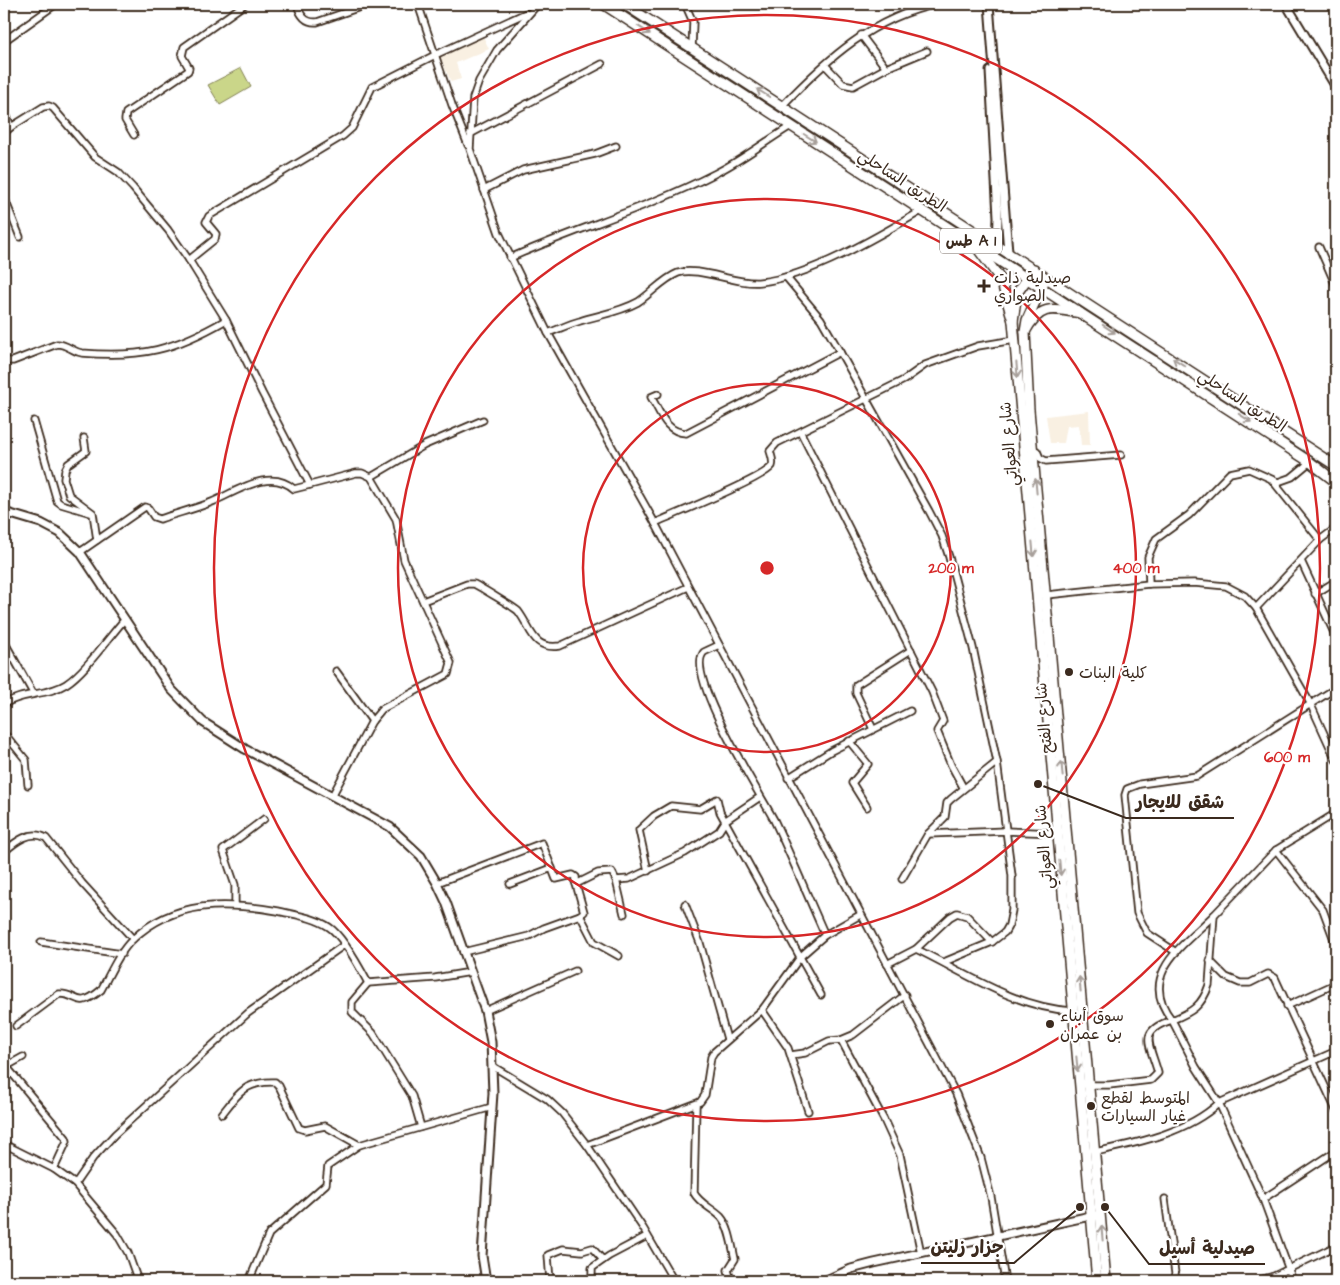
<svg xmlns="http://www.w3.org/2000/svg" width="1340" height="1285" font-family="'Architects Daughter','Playpen Sans Arabic',sans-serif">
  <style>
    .built { fill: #f9f0e2 }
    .green { fill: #cad689; stroke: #828054 }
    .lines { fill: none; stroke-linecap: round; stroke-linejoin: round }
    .minor-casing { stroke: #3b2a1e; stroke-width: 9 }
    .tertiary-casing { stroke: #3b2a1e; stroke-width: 11 }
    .primary-casing { stroke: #3b2a1e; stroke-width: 12 }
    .trunk-casing { stroke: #3b2a1e; stroke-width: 12 }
    .minor { stroke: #fff; stroke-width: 5.5 }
    .tertiary { stroke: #fff; stroke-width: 7 }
    .primary { stroke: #fff; stroke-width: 9 }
    .trunk { stroke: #fff; stroke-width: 9 }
    .oneway { stroke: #a79f9a }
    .ring { fill: none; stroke: #d62828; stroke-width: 2.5 }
    .poi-dot { fill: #3b2a1e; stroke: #fff; stroke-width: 2 }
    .labels { text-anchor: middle; stroke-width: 4.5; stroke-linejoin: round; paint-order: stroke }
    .shield { fill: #fff; stroke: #766a62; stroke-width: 1 }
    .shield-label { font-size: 15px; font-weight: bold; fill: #3b2a1e }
    .street-label { font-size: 16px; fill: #3b2a1e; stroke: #fff }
    .poi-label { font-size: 16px; fill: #3b2a1e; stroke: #fff; text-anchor: start }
    .centre { fill: #d62828; stroke: #fff; stroke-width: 2.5 }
    .ring-label { font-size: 15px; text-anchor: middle; font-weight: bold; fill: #d62828; stroke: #fff; stroke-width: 4.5; stroke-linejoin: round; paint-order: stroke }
    .leader { fill: none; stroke: #3b2a1e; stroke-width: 2 }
    .callout-dot { fill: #3b2a1e; stroke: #fff; stroke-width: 2 }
    .callout-label { font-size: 18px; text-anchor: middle; font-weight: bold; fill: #3b2a1e; stroke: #fff; stroke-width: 4.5; stroke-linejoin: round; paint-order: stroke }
  </style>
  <rect width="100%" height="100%" fill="#fff"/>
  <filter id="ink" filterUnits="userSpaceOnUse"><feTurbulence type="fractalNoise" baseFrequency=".02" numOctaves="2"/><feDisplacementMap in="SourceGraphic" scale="10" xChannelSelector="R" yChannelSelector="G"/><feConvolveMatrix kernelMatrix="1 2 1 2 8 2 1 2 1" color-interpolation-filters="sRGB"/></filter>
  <g filter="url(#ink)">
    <!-- built -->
    <g class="built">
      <polygon points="483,36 489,49 456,63 461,79 451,82 440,57"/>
      <polygon points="1089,411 1090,445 1081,445 1079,425 1067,426 1064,443 1050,443 1046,416"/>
    </g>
    <!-- green -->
    <polygon class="green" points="241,68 251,87 220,105 208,85"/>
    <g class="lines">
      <!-- minor casing -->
      <g class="minor-casing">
        <g id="minor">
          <path d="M297 4C300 15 305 23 317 22L369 4"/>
          <polyline points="418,4 452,105 468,145"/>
          <polyline points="538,4 497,50 479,81 473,98 470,149 499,233 548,333 655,523 956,1094 981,1158 991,1197 1005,1281"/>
          <polyline points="685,4 693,22 692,48"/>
          <polyline points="861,35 886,68"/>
          <polyline points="4,41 56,4"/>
          <polyline points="825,65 843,84 853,86 886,68 927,51"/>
          <path d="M783 105C827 59 873 17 938 4"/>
          <polyline points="4,109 11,127 43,107 49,106 53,108 95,157 118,172 133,188 168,230 189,260 226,320 262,393 310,485 356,473 362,473 371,477 396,519 404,560 451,663 448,674 382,709 372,721 332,796"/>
          <polyline points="4,133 11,127"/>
          <polyline points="470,134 602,64"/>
          <polyline points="134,135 125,120 126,113 188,71 189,68 182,56 184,47 245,4"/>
          <polyline points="484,190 523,170 595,154 616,146"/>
          <polyline points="4,197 20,237"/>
          <polyline points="1319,247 1336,286"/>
          <path d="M510 258C577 228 648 208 714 174 741 161 766 141 791 126"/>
          <polyline points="189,260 215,239 216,234 206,222 209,216 343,136 352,128 372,87 435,55 526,13"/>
          <polyline points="786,277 821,319 840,352 929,511 942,536 949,557 973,648 997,762 1012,876 1012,910 1009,925 1005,932 992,942 967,916 957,913 950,917 916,949 887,964"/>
          <path d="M548 333C559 329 569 324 580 321 599 315 620 312 638 302 652 293 663 279 678 273 698 266 737 285 760 282 810 277 879 236 923 210"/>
          <path d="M4 361H13L57 344C67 344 73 352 82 353 142 358 174 350 226 320"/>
          <path d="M658 394 651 397C661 413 665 432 686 433L840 352"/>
          <polyline points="34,421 57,501 61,504 91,513"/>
          <polyline points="801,433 932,692 943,721 937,731 951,765 963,787"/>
          <polyline points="84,438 86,451 68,464 65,470 64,479 69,495 93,513 97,540"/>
          <polyline points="1033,449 1037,451 1040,458 1046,461 1121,455"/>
          <polyline points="371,477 425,445 483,420"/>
          <polyline points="1272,480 1320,540"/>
          <path d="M655 523C674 514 763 479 772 466 774 461 771 455 770 451L777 443 904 380 925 365 978 346 1014 340"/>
          <path d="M80 552 145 507 148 508 154 517 160 519C177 513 195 509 212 502 236 492 270 467 294 489L310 485"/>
          <polyline points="1301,561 1336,637"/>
          <polyline points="1149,584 1148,557 1156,539 1189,515 1230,473 1249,469 1278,482 1292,477 1310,462"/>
          <polyline points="1315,594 1336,581"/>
          <polyline points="1047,595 1149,584 1194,583 1226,586 1245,596 1256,608 1310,703 1336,760"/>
          <path d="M423 601 467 584H474C480 587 515 608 518 611 532 629 532 650 560 646L688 587"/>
          <polyline points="1256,608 1320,540 1336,528"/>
          <polyline points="4,641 33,693"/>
          <path d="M719 645 704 652C683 673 761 795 774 820 792 858 808 897 825 935"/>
          <polyline points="336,671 372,721"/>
          <path d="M4 704C23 692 47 696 66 684 85 672 109 637 125 619"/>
          <polyline points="873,729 856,693 856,685 911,650"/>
          <polyline points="4,733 26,760 28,785"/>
          <polyline points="849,741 868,764 852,783 867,807"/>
          <polyline points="788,778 831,751 910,711"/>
          <polyline points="928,834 1006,831 1057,833"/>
          <polyline points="1276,850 1323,910 1336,945"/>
          <path d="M4 852C15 842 31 829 46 838L82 883 133 939"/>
          <polyline points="648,871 639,830 654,816 671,806 700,809 717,799 720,812 821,995"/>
          <polyline points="902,879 928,834 945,817 947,803 951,799 997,762"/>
          <polyline points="616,880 629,879 685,853 719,831 726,820 760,797"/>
          <polyline points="437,883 542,843 556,879 573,875 576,877 576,884 598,873 612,872 616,880 624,914"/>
          <polyline points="510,884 552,868"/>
          <polyline points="235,904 235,885 223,850 264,819"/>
          <polyline points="685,904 700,943 727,1039"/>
          <polyline points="580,915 594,942 619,956"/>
          <polyline points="41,942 122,954"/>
          <path d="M916 949C966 973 1016 1008 1073 1011"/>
          <polyline points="463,952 529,936 544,928 580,915 584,912 576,884"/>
          <polyline points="1176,952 1147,933 1137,913 1125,795 1127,789 1140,784 1197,776 1336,688"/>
          <polyline points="1210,961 1226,977 1240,983 1250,983 1268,974 1275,978 1336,1110"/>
          <polyline points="944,962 992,942"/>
          <polyline points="368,983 352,1002 352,1012 373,1033 412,1096 421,1127"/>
          <polyline points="1287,1006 1333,985 1336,969"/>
          <polyline points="762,1010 788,1048 808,1111"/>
          <polyline points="485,1011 575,971"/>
          <path d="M16 1026 59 994C78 993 76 1011 101 990 110 974 119 952 133 939 174 900 227 902 278 911 295 915 314 917 329 927 343 936 360 968 368 983L435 978 471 972"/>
          <polyline points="841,1040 884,1120 900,1155 921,1253"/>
          <polyline points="791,1055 805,1053 829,1041 841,1040 853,1035 905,995"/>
          <polyline points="6,1066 66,1138 67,1141 54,1169"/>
          <polyline points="5,1067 23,1057"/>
          <polyline points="494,1067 547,1099 562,1113 587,1145 643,1228 674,1281"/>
          <path d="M1085 1085H1109L1151 1080 1158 1073C1150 1044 1137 1031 1172 1020 1136 975 1184 945 1214 915"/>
          <path d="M696 1106 694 1193C700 1204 712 1208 721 1217 730 1227 732 1247 735 1259L728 1270 731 1281"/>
          <path d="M222 1114C238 1093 246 1081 275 1082L279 1086 299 1128 305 1130 325 1126 359 1145 492 1107"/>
          <polyline points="4,1144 54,1169 75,1184 117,1234 128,1253 138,1281"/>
          <polyline points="587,1145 700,1102 705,1095 711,1057 714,1052 762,1010 801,956 825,935 860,915"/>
          <path d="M1095 1152C1137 1143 1187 1133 1219 1103L1336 1051"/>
          <polyline points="75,1184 93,1158 115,1134 248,1013 344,945"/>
          <polyline points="1165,1199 1176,1281"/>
          <polyline points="1263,1199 1336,1151"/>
          <polyline points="249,1281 269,1234 326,1184 328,1166 359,1145"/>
          <polyline points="550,1281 548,1255 563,1249 582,1251 592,1248 603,1260"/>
          <polyline points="592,1281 592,1268 609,1256 647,1236"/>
          <polyline points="1256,1281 1274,1276 1336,1246"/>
          <path d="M1293 1281 1263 1199 1219 1103 1196 1067 1172 1020C1192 1012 1202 1006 1209 985L1214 915 1276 850 1336 813"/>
        </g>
      </g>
      <!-- tertiary casing -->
      <g class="tertiary-casing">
        <g id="tertiary">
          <polyline points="989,4 1008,252"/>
          <polyline points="1286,4 1336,87"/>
          <polyline points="990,71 998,217 997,245"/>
          <polyline points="4,512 41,523 60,533 80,552 171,689 203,722 245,749 390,827 421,856 437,883 446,902 485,1011 491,1042 493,1093 482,1256 486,1281"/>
          <polyline points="824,1281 851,1269 874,1263 1095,1215"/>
        </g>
      </g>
      <!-- primary casing -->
      <g class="primary-casing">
        <g id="primary">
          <polyline points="1034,269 1017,293 1013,321 1097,1281"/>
          <polyline points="1044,282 1027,320 1025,332 1029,410 1106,1281"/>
        </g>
      </g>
      <!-- trunk casing -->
      <g class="trunk-casing">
        <g id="trunk">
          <polyline points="603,4 1310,462 1336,482"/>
          <polyline points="624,4 1336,466"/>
          <polyline points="978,249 1001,280 1013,321"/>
          <path d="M1025 332C1040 304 1052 308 1080 313"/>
        </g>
      </g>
      <!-- minor -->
      <use href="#minor" class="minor"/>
      <!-- tertiary -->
      <use href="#tertiary" class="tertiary"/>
      <!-- primary -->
      <use href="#primary" class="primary"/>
      <!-- trunk -->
      <use href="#trunk" class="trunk"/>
    </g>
    <!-- one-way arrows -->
    <defs><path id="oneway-shaft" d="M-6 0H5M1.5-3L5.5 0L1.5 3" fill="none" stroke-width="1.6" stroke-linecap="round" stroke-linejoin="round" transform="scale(1.25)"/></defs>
    <g class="oneway">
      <use href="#oneway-shaft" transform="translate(644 30) rotate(33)"/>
      <use href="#oneway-shaft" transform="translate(763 93) rotate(-148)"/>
      <use href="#oneway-shaft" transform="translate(810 138) rotate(32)"/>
      <use href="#oneway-shaft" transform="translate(1109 329) rotate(33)"/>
      <use href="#oneway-shaft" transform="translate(1179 362) rotate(-147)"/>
      <use href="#oneway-shaft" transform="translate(1017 370) rotate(85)"/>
      <use href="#oneway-shaft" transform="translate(1245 418) rotate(33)"/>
      <use href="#oneway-shaft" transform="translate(1036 486) rotate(-95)"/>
      <use href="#oneway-shaft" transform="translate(1033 549) rotate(85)"/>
      <use href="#oneway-shaft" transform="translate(1062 769) rotate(-95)"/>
      <use href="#oneway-shaft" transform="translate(1060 868) rotate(85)"/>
      <use href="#oneway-shaft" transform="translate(1080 984) rotate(-95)"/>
      <use href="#oneway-shaft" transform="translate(1077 1064) rotate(85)"/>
      <use href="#oneway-shaft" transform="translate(1102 1233) rotate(-95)"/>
    </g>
  </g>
  <!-- distance rings -->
  <g class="ring">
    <circle cx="767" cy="568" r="184"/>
    <circle cx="767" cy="568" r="369"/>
    <circle cx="767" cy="568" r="553"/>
  </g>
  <!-- markers -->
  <g class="poi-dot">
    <path d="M981.5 278.5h5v5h5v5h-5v5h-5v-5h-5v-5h5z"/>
    <circle cx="1069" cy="672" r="5"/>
    <circle cx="1050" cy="1024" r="5"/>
    <circle cx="1091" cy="1106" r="5"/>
  </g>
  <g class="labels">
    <!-- shield labels -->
    <rect class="shield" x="940" y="228.5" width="62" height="25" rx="4"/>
    <g class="shield-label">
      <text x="971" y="246">طس A 1</text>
    </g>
    <!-- street labels -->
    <g class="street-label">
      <text transform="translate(903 180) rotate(33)" y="6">الطريق الساحلي</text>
      <text transform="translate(1243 400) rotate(33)" y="6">الطريق الساحلي</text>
      <text transform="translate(1008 444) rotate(-95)" y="6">شارع العواتي</text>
      <text transform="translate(1043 718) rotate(-95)" y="6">شارع الفتح</text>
      <text transform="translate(1043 847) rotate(-95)" y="6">شارع العواتي</text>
    </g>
    <!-- poi labels -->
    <g class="poi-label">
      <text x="994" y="283">صيدلية ذات<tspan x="994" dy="18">الصواري</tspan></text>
      <text x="1079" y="678">كلية البنات</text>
      <text x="1060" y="1021">سوق أبناء<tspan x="1060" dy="18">بن عمران</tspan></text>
      <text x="1101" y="1103">المتوسط لقطع<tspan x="1101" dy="18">غيار السيارات</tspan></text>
    </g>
  </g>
  <circle cx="767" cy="568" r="8" class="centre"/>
  <g class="ring-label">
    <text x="951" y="573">200 m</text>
    <text x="1136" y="573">400 m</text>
    <text x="1287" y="762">600 m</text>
  </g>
  <!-- callouts -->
  <path class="leader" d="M1038 784L1126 818H1234M1080 1207L1014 1263H921M1105 1207L1149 1264H1265"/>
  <g class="callout-dot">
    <circle cx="1038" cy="784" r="5"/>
    <circle cx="1080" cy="1207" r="5"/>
    <circle cx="1105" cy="1207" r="5"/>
  </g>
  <g class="callout-label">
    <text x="1180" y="808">شقق للايجار</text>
    <text x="967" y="1253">جزار زليتن</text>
    <text x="1207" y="1254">صيدلية أسيل</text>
  </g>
  <!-- margin -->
  <rect width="1340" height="1285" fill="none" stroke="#fff" stroke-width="20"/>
  <rect x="10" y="10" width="1320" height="1265" fill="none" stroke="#3b2a1e" stroke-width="2" filter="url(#ink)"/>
</svg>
